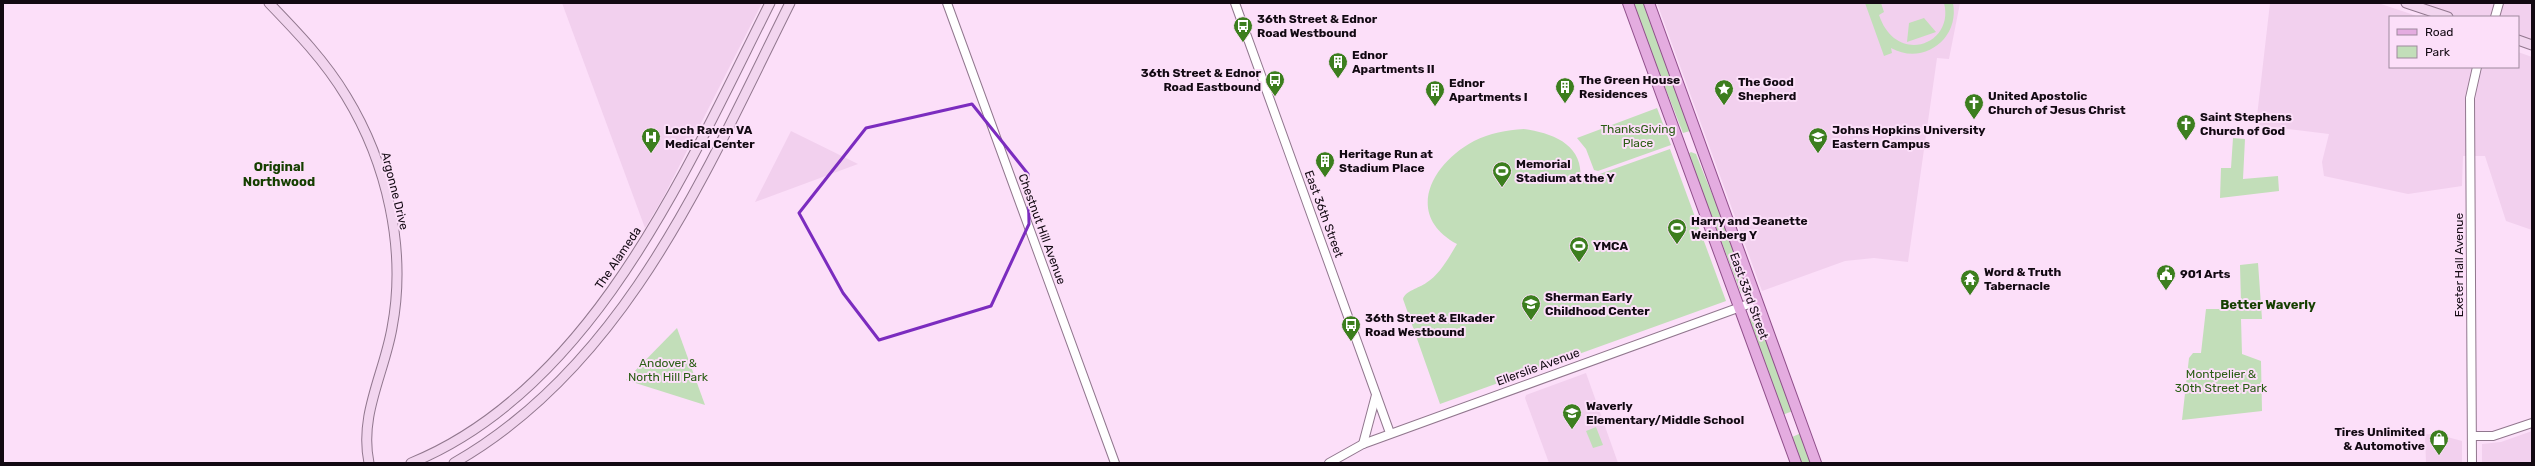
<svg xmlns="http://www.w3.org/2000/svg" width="2535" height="466" font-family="Rubik,sans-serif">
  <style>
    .built { fill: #f2d0ee }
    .green { fill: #c2deb9 }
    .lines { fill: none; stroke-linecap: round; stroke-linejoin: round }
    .tertiary-casing { stroke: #91778e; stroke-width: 10 }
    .secondary-casing { stroke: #91778e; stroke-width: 11 }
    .primary-casing { stroke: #8f4f8a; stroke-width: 12 }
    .tertiary { stroke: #fff; stroke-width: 8 }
    .secondary { stroke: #f2d5ef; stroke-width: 9 }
    .primary { stroke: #e4ace0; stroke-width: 10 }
    .marked { fill: none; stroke: #7b2cbf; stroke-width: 3; stroke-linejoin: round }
    .labels { text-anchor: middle; stroke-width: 4; stroke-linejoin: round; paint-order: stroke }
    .poi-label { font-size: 12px; font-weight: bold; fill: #120912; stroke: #fcdff9; text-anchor: start }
    .park-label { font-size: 12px; fill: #2a5d14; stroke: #fcdff9 }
    .street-label { font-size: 12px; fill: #120912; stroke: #fcdff9 }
    .neighbourhood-label { font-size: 13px; font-weight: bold; fill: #153f00; stroke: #fcdff9 }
  </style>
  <rect width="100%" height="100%" fill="#fcdff9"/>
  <!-- built -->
  <g class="built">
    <polygon points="562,3 762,3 663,198 645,228"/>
    <polygon points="1657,3 1960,3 1949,59 1937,58 1908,262 1874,258 1845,261 1762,291"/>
    <polygon points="2270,3 2378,3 2420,17 2390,17 2390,67 2518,67 2518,52 2532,57 2532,230 2506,221 2485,156 2463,156 2462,186 2408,194 2324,176 2322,162 2329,134 2256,125"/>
    <polygon points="2408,3 2532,3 2532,43 2518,39 2518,17 2450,17"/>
    <polygon points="791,131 858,164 755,202"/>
    <polygon points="1586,373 1618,463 1549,463 1525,398 1526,395"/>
    <polygon points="2532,431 2532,463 2482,463 2482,444 2501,442"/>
    <polygon points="2425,434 2440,435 2462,441 2462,463 2426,463"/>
  </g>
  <!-- green -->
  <g class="green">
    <polygon points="1632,3 1645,3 1690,131 1683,133"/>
    <path d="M1865 3H1881L1884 12 1879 15C1896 66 1955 45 1944 3H1953C1960 39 1923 66 1891 48L1892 53 1884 56Z"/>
    <polygon points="1924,18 1936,32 1907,42 1909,23"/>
    <polygon points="1657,108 1671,145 1598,171 1594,170 1586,149 1577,138"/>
    <path d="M1524 129C1553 133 1585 145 1580 181L1670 149 1726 301 1440 404 1403 299C1405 291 1419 288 1426 283 1440 274 1448 259 1457 244 1404 215 1431 164 1474 141 1490 133 1506 130 1524 129Z"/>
    <polygon points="2233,138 2245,139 2243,179 2278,176 2279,191 2220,198 2221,168 2231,168"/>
    <path d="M1691 152 1696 154C1713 200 1737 244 1746 292L1741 293 1688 154Z"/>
    <polygon points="2258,263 2262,319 2241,319 2242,354 2261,361 2262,411 2182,420 2189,358 2193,353 2201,353 2206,309 2219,309 2225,300 2241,302 2240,265"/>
    <polygon points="1752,316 1759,318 1793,411 1782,415 1748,321"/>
    <polygon points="677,328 705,405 626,380"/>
    <polygon points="1596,427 1603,445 1593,448 1586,431"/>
    <polygon points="1801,433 1812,463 1799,463 1790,438"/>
  </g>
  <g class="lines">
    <!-- tertiary casing -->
    <g class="tertiary-casing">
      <g id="tertiary">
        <polyline points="947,3 1115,463"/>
        <polyline points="1235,3 1390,433"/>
        <polyline points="2495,17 2499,3"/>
        <polyline points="2472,436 2493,436 2532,423"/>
        <polyline points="1363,444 1376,395"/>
        <polyline points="1329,463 1363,444 1757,301"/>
        <polyline points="2472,463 2470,98 2477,67"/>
      </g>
    </g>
    <!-- secondary casing -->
    <g class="secondary-casing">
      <g id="secondary">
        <path d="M269 3C297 32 325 61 346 96 387 163 407 249 392 328 384 374 359 415 369 463"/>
        <polyline points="2406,3 2448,17"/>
        <polyline points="2518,40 2532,45"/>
        <path d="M411 463C593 389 687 168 770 3"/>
        <path d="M454 463C626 365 706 171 790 3"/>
      </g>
    </g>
    <!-- primary casing -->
    <g class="primary-casing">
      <g id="primary">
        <polyline points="1628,3 1796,463"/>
        <polyline points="1649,3 1816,463"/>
      </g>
    </g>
    <!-- tertiary -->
    <use href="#tertiary" class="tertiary"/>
    <!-- secondary -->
    <use href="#secondary" class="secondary"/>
    <!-- primary -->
    <use href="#primary" class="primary"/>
  </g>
  <!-- marked area -->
  <path class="marked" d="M972 104 1028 174 1029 224 991 306 879 340 843 293 799 213 866 128Z"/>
  <!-- icons -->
  <defs>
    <g id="bus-pin" transform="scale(1)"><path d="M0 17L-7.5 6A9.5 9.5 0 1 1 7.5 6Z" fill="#3c7e1e" stroke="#fcdff9"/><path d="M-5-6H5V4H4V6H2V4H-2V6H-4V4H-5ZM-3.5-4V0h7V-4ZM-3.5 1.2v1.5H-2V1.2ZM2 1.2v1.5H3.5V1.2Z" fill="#fff"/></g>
    <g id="building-pin" transform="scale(1)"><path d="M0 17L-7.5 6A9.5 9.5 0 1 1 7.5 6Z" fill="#3c7e1e" stroke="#fcdff9"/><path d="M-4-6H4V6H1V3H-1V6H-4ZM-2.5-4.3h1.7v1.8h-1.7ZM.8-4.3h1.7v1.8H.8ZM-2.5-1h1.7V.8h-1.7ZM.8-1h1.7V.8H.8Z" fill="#fff"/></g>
    <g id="sight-pin" transform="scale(1)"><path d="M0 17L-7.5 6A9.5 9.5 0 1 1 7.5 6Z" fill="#3c7e1e" stroke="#fcdff9"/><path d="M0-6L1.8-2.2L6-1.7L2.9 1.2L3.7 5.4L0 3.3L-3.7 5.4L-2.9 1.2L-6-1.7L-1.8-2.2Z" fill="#fff"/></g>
    <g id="church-pin" transform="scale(1)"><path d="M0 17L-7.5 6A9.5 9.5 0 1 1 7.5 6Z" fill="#3c7e1e" stroke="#fcdff9"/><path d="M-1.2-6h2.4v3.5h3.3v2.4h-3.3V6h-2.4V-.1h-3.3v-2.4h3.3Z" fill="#fff"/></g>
    <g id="hospital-pin" transform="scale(1)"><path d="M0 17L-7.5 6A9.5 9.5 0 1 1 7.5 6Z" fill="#3c7e1e" stroke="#fcdff9"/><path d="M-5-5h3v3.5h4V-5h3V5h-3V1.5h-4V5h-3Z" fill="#fff"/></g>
    <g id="university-pin" transform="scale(1)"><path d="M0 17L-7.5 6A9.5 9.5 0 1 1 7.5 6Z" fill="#3c7e1e" stroke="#fcdff9"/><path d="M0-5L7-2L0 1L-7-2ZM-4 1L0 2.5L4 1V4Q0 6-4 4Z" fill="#fff"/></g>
    <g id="stadium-pin" transform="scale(1)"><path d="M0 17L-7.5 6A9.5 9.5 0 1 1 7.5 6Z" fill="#3c7e1e" stroke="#fcdff9"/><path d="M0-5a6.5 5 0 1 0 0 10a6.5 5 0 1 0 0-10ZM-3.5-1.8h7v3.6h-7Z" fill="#fff"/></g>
    <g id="civic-pin" transform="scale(1)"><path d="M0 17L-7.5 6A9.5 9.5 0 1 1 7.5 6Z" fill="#3c7e1e" stroke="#fcdff9"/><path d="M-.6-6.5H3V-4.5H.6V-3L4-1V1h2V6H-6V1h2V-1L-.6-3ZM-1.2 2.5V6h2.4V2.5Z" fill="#fff"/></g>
    <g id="temple-pin" transform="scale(1)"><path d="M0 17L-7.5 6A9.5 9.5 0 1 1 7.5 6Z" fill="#3c7e1e" stroke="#fcdff9"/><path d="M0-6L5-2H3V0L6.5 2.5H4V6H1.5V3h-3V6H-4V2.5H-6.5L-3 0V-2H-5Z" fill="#fff"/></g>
    <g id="school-pin" transform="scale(1)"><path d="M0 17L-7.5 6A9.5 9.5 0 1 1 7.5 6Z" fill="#3c7e1e" stroke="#fcdff9"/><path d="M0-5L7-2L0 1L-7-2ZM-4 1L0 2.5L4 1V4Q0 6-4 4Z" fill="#fff"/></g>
    <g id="shop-pin" transform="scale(1)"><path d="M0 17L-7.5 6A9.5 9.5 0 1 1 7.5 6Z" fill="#3c7e1e" stroke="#fcdff9"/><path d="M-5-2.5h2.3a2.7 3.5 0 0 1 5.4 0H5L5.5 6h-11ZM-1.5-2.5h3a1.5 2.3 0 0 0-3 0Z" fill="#fff"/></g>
  </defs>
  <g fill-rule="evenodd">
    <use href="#bus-pin" x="1243" y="26"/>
    <use href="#building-pin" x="1338" y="62"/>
    <use href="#bus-pin" x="1275" y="80"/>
    <use href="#building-pin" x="1565" y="87"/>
    <use href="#sight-pin" x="1724" y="89"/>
    <use href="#building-pin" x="1435" y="90"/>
    <use href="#church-pin" x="1974" y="103"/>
    <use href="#church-pin" x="2186" y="124"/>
    <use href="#hospital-pin" x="651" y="137"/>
    <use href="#university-pin" x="1818" y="137"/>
    <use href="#building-pin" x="1325" y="161"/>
    <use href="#stadium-pin" x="1502" y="171"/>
    <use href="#stadium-pin" x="1677" y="228"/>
    <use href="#stadium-pin" x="1579" y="246"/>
    <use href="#civic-pin" x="2166" y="274"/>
    <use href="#temple-pin" x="1970" y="279"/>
    <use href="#school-pin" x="1531" y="304"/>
    <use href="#bus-pin" x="1351" y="325"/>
    <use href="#school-pin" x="1572" y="413"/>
    <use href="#shop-pin" x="2439" y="439"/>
  </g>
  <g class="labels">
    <!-- poi labels -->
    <g class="poi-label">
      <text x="1257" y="23">36th Street &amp; Ednor<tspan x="1257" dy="14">Road Westbound</tspan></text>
      <text x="1352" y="59">Ednor<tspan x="1352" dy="14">Apartments II</tspan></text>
      <text x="1261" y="77" text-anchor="end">36th Street &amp; Ednor<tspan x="1261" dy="14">Road Eastbound</tspan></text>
      <text x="1579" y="84">The Green House<tspan x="1579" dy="14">Residences</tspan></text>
      <text x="1738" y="86">The Good<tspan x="1738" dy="14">Shepherd</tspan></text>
      <text x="1449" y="87">Ednor<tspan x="1449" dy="14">Apartments I</tspan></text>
      <text x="1988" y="100">United Apostolic<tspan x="1988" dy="14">Church of Jesus Christ</tspan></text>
      <text x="2200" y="121">Saint Stephens<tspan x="2200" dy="14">Church of God</tspan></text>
      <text x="665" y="134">Loch Raven VA<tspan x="665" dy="14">Medical Center</tspan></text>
      <text x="1832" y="134">Johns Hopkins University<tspan x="1832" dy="14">Eastern Campus</tspan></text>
      <text x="1339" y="158">Heritage Run at<tspan x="1339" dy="14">Stadium Place</tspan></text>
      <text x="1516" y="168">Memorial<tspan x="1516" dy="14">Stadium at the Y</tspan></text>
      <text x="1691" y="225">Harry and Jeanette<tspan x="1691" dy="14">Weinberg Y</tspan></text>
      <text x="1593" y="250">YMCA</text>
      <text x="1984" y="276">Word &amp; Truth<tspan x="1984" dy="14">Tabernacle</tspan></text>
      <text x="2180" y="278">901 Arts</text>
      <text x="1545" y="301">Sherman Early<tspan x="1545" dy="14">Childhood Center</tspan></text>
      <text x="1365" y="322">36th Street &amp; Elkader<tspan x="1365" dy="14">Road Westbound</tspan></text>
      <text x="1586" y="410">Waverly<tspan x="1586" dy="14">Elementary/Middle School</tspan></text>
      <text x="2425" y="436" text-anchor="end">Tires Unlimited<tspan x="2425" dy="14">&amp; Automotive</tspan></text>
    </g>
    <!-- park labels -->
    <g class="park-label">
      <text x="1638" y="133">ThanksGiving<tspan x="1638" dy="14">Place</tspan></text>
      <text x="668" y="367">Andover &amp;<tspan x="668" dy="14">North Hill Park</tspan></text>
      <text x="2221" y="378">Montpelier &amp;<tspan x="2221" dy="14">30th Street Park</tspan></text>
    </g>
    <!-- street labels -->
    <g class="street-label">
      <text transform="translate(395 191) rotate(76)" y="4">Argonne Drive</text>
      <text transform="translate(1324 214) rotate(70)" y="4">East 36th Street</text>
      <text transform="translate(1042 229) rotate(70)" y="4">Chestnut Hill Avenue</text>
      <text transform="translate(618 258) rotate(-56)" y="4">The Alameda</text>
      <text transform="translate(2459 265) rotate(-90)" y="4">Exeter Hall Avenue</text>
      <text transform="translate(1749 296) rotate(70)" y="4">East 33rd Street</text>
      <text transform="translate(1538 367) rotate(-20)" y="4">Ellerslie Avenue</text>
    </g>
    <!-- neighbourhood labels -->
    <g class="neighbourhood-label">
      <text x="279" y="171">Original<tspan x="279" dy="15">Northwood</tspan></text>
      <text x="2268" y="309">Better Waverly</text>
    </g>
  </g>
  <!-- border -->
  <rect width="2535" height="466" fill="none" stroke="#120912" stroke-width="8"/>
  <!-- legend -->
  <rect x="2389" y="16" width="130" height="52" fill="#fcdff9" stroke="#9e899d"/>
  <rect x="2397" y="29" width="20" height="6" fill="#e4ace0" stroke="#9e899d"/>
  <text x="2425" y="36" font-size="12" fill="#120912">Road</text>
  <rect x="2397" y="46" width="20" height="12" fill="#c2deb9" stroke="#9e899d"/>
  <text x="2425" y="56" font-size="12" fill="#120912">Park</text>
</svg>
